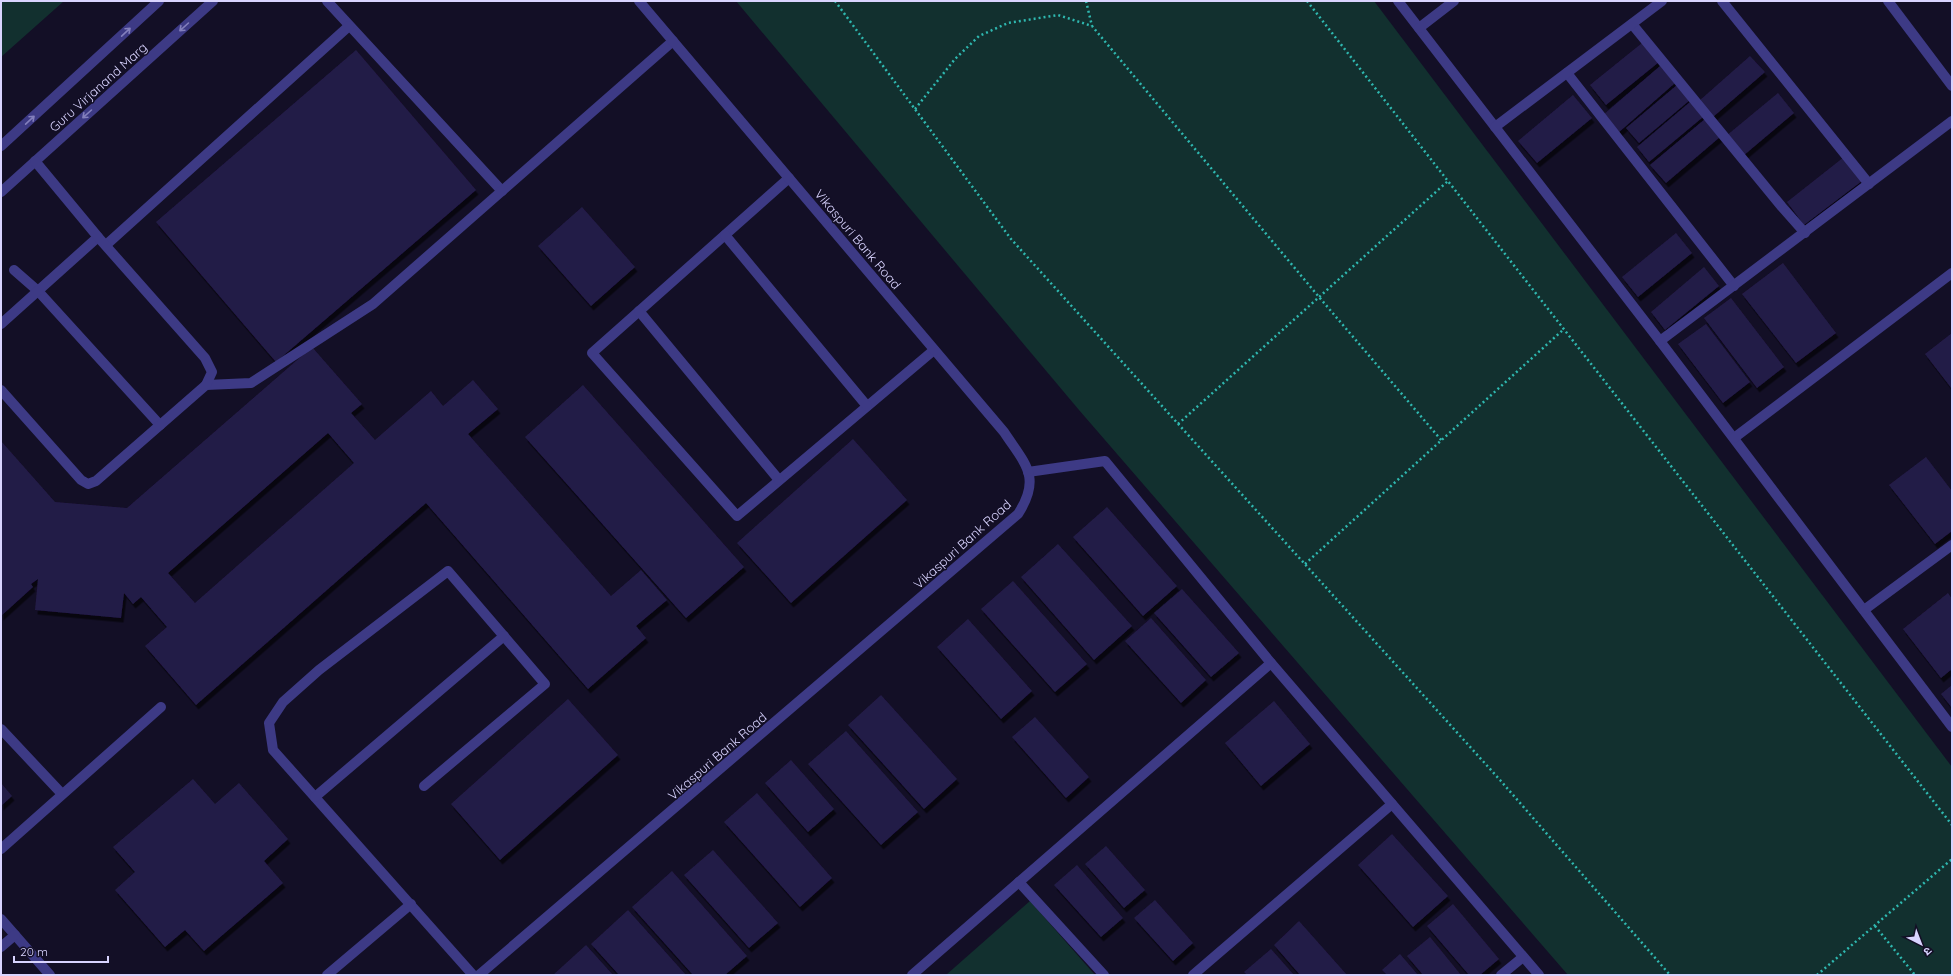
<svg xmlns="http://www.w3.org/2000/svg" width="1953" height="976" font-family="Quicksand,'Noto Sans Devanagari',sans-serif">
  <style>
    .green { fill: #12302f }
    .building { fill: #241b47; fill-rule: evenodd; filter: url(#shadow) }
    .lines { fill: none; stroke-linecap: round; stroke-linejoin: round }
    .path { stroke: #2fb8b0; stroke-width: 2.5; stroke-dasharray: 2 3; stroke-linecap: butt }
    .minor { stroke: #3d3a85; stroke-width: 10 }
    .oneway { stroke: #837fbc }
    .labels { text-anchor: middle; stroke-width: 3; stroke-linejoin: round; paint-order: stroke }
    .street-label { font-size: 13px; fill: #d9d4ff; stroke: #130f26 }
  </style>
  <defs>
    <filter id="shadow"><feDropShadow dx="2.5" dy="4.5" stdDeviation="0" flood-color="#0009"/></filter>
  </defs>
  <rect width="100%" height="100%" fill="#130f26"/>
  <!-- green -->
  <g class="green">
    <polygon points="1,1 64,1 1,57"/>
    <polygon points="736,1 1374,1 1952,767 1952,975 1568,975 1079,410"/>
    <polygon points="1030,901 1095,975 946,975"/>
  </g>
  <!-- building -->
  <g class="building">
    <polygon points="1642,43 1659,62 1606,105 1590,85"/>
    <polygon points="356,50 476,190 276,362 156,222"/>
    <polygon points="1750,56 1765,72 1713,117 1699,101"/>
    <polygon points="1660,66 1675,83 1618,133 1603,115"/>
    <polygon points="1677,85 1690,100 1639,143 1626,128"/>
    <polygon points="1778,93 1794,113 1743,156 1726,136"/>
    <polygon points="1573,95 1592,118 1537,163 1518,141"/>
    <polygon points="1690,102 1703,117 1649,162 1637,147"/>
    <polygon points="1705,119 1720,137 1666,183 1650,165"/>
    <polygon points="1844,157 1862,181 1804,225 1787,202"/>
    <polygon points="582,207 635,267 591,306 538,246"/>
    <polygon points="1676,233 1692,253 1638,297 1622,277"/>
    <polygon points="1783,263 1836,333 1796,363 1742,294"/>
    <polygon points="1704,267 1719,286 1665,330 1651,312"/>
    <polygon points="1731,298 1784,367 1757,388 1704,318"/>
    <polygon points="1706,324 1750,382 1723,403 1678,344"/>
    <polygon points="1952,333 1952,389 1925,354"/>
    <path d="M312 347 362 404 351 413 375 440 431 391 443 406 473 380 498 409 468 434 611 596 641 570 667 600 636 626 646 638 588 689 426 503 196 705 145 646 167 627 141 597 133 604 124 593 121 618 35 610 38 579 31 584 33 587 1 616V441L55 502 127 508ZM328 433 354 463 195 603 168 573Z"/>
    <polygon points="583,385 744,567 686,618 525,437"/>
    <polygon points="853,439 907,500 791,603 737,543"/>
    <polygon points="1926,457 1952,491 1952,531 1935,544 1889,485"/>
    <polygon points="1107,507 1177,586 1143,616 1073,537"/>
    <polygon points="1058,544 1132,626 1094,660 1021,577"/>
    <polygon points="1013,581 1087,664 1055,692 981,609"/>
    <polygon points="1182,589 1239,653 1211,677 1154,613"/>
    <polygon points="1948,593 1952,599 1952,669 1941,678 1903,629"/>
    <polygon points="1151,618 1206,680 1181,703 1125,641"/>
    <polygon points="968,619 1032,691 1001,719 937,647"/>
    <polygon points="1952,685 1952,708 1941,694"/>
    <polygon points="881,695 957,779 924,809 848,725"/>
    <polygon points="568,699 618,755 500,860 451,804"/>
    <polygon points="1274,701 1310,744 1261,786 1225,743"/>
    <polygon points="1035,717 1089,777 1066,798 1012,737"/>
    <polygon points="846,731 918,812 881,845 808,764"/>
    <polygon points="791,760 834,809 808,832 765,783"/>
    <polygon points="193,779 215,804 239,783 288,839 264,861 283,883 204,951 185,930 165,947 115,890 135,872 113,847"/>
    <polygon points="1,783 12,796 1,806"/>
    <polygon points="757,793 832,878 800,907 724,822"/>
    <polygon points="1392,834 1448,896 1413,927 1358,865"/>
    <polygon points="1106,846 1145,890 1124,908 1085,864"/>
    <polygon points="713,850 778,923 749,948 684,875"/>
    <polygon points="1077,865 1123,918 1101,937 1054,885"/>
    <polygon points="672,871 747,956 725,975 693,975 632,907"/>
    <polygon points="1155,900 1193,943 1173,961 1134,918"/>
    <polygon points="1453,904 1499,959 1480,975 1469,975 1427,926"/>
    <polygon points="628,910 686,975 619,975 591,944"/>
    <polygon points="1299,921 1347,975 1300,975 1274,945"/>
    <polygon points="1430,937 1461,975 1423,975 1407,956"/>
    <polygon points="586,945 613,975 553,975"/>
    <polygon points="1271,949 1294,975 1247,975 1244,972"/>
    <polygon points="1400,954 1418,975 1387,975 1382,970"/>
  </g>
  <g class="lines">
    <!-- path -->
    <g class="path">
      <polyline points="835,1 1011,239 1500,780 1670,975"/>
      <polyline points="1086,1 1092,26"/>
      <polyline points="1307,1 1952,825"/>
      <polyline points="915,109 955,59 979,36 1008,23 1058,15 1092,26 1319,297 1442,441"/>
      <polyline points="1178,424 1448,181"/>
      <polyline points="1305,564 1564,329"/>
      <polyline points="1875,926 1915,975"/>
      <polyline points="1817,975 1952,859"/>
    </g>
    <!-- minor -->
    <g class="minor">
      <polyline points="327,1 502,191"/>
      <polyline points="1398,1 1660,341 1952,727"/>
      <polyline points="1722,1 1869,184"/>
      <polyline points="1888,1 1952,86"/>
      <polyline points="1632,24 1782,207 1805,233"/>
      <polyline points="1419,28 1454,1"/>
      <polyline points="1567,73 1734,286"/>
      <polyline points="1495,127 1662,1"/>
      <polyline points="1,146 159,1"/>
      <polyline points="789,178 592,353 737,516 934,350"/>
      <polyline points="1,192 213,1"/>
      <polyline points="725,235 867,406"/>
      <polyline points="106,245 349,26"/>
      <polyline points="14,270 38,291 160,425"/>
      <polyline points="639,311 779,480"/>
      <polyline points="1,324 98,237"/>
      <polyline points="1660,341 1952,121"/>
      <polyline points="206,385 251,383 373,304 673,41"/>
      <polyline points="1,390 81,480 88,484 96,481 206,385 212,372 205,358 98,237 35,161"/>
      <polyline points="1734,438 1952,273"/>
      <polyline points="1028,472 1105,461 1271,663 1539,975"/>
      <polyline points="1864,610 1952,545"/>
      <polyline points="1,729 62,794"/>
      <polyline points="424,786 545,684 448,571 319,670 283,702 269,723 273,750 473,975"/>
      <polyline points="315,797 504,636"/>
      <polyline points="1,849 161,707"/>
      <polyline points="1019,882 1104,975"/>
      <polyline points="1,919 50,975"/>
      <polyline points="1,947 15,935"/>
      <polyline points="327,975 411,904"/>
      <path d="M479 975 1018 514C1042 477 1025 464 1004 432L639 1"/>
      <polyline points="912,975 1271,663"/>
      <polyline points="1193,975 1392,804"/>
      <polyline points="1501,975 1523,957"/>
    </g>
  </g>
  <!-- one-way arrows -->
  <defs><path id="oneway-shaft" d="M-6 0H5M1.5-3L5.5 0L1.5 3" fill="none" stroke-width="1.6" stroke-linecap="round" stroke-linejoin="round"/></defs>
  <g class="oneway">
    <use href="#oneway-shaft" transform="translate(184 27) rotate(138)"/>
    <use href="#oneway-shaft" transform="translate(126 32) rotate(-43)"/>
    <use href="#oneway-shaft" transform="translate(87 114) rotate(138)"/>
    <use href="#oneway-shaft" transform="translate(30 120) rotate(-43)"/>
  </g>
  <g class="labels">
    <!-- street labels -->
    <g class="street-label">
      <text transform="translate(98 87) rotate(-42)" y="5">Guru Virjanand Marg</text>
      <text transform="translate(858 239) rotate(50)" y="5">Vikaspuri Bank Road</text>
      <text transform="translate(962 544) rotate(-42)" y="5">Vikaspuri Bank Road</text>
      <text transform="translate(717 756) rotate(-41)" y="5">Vikaspuri Bank Road</text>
    </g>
  </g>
  <!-- border -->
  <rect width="1953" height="976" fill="none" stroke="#d9d4ff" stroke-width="4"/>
  <!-- north arrow -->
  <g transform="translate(1921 944) rotate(138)" stroke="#130f26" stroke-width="3" paint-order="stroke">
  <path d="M0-3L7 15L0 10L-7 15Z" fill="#d9d4ff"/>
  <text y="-6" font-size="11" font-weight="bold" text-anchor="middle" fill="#d9d4ff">उ</text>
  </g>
  <!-- scale -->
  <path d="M14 956v6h94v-6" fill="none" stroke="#d9d4ff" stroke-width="2"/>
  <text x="20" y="956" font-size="12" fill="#d9d4ff" stroke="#130f26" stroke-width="3" paint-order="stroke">20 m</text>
</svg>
